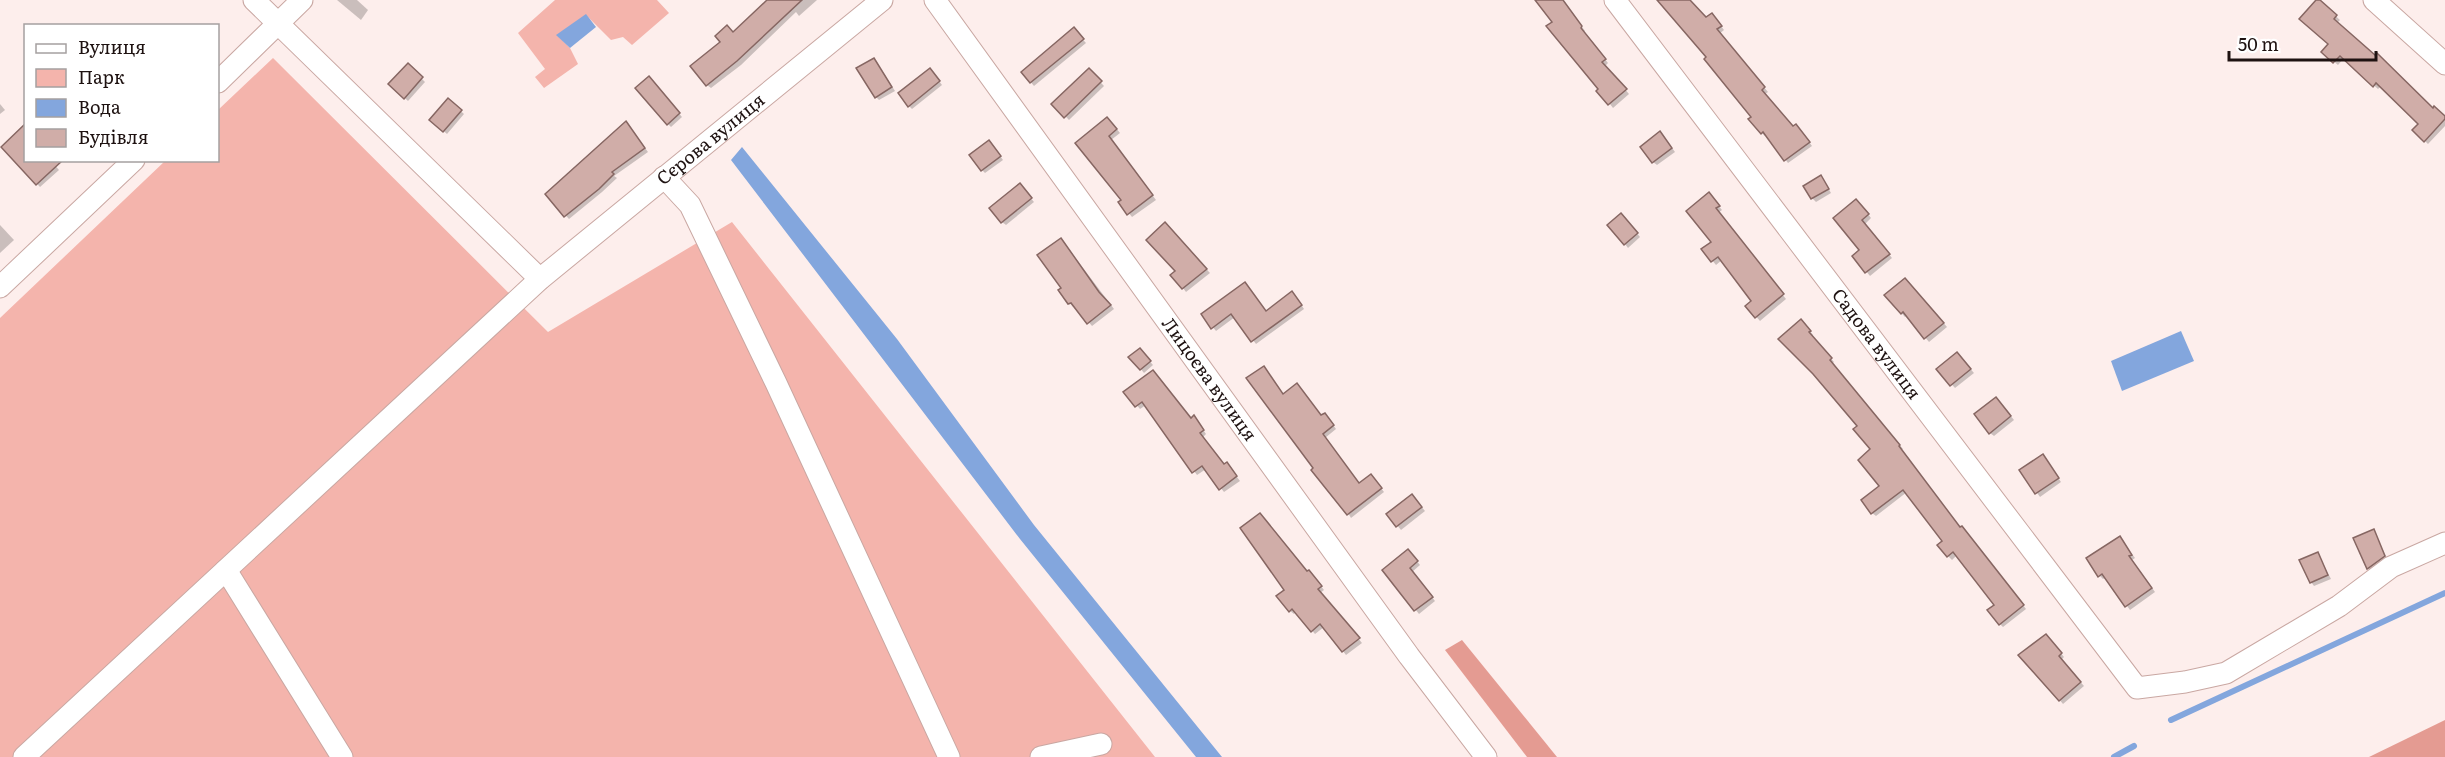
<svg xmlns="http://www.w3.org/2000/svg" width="2445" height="757" font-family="Literata,serif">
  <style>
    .green { fill: #f4b4ac }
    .forest { fill: #e49b92 }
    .water { fill: #83a6dd }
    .shadow { fill: #0003 }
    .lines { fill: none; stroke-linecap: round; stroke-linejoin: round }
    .stream { stroke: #83a6dd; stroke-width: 6 }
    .building { fill: #d0ada8; stroke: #866662; stroke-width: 1.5 }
    .minor-casing { stroke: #c9a7a2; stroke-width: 23 }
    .minor { stroke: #fff; stroke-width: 21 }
    .labels { text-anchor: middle; stroke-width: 5; stroke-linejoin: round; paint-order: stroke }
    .street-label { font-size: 18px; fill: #1e1211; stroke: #fff }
  </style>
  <rect width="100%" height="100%" fill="#fdeeec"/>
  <!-- green -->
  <g class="green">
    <polygon points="555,0 657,0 669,13 632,45 623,37 611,40 586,15 557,35 570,48 578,64 544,88 535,77 545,69 518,33"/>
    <polygon points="273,58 548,332 732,222 1155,757 0,757 0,318 165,161 218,160 218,110"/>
  </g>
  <!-- forest -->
  <g class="forest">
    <polygon points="1462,640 1557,757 1527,757 1445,650"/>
    <polygon points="2445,720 2445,757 2369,757"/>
  </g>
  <!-- water -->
  <g class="water">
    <polygon points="586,14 596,27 570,48 556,35"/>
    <polygon points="742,147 897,339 1034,525 1222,757 1196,757 1020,539 731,160"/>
    <polygon points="2181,331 2194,361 2122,391 2111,361"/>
  </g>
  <!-- shadow -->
  <g class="shadow">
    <polygon points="337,0 357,0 368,10 361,20"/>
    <polygon points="770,0 817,0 799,16 796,12 741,65 711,88 707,85 733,34"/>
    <polygon points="1537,0 1562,0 1585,31 1583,32 1608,63 1605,66 1629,94 1613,108 1565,45 1554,22"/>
    <polygon points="1666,0 1689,0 1706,19 1715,18 1724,30 1719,34 1768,92 1765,94 1793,128 1800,129 1812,146 1788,163 1767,135 1765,136 1762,133 1753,117"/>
    <polygon points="2318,0 2340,20 2337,23 2445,118 2445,126 2428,144 2414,130 2420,124 2381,86 2378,89 2344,58 2338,65 2323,52 2330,44"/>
    <polygon points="1077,33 1086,43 1034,86 1023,73"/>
    <polygon points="877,63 895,91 879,100 876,97"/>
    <polygon points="408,65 425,82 408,101 390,84"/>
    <polygon points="1089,70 1104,86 1069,120 1054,104"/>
    <polygon points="933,73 942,85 912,109 909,106"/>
    <polygon points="652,82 682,117 671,127 668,124"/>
    <polygon points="448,100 464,114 447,134 431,120"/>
    <polygon points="0,104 5,110 0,114"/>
    <polygon points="1111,122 1120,133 1111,140 1156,200 1132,217 1120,202 1123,200 1077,143"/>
    <polygon points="629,126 648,152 614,176 617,178 602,192 569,219 547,195"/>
    <polygon points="1664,137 1675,152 1657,165 1653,162"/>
    <polygon points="992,145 1003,160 985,173 982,170"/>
    <polygon points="3,147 26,160 50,160 59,170 40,187"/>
    <polygon points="1824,181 1831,193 1816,202 1812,198"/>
    <polygon points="1023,189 1034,202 1006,225 1002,222"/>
    <polygon points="1712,198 1722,210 1718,213 1786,299 1760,321 1747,306 1753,301 1722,260 1716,265 1703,249 1713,242"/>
    <polygon points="1860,204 1871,218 1865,224 1892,258 1870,276 1854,256 1861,250"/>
    <polygon points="1624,218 1640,237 1628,248 1625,244"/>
    <polygon points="1165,224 1210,273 1186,292 1183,288"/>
    <polygon points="0,225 14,240 0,253"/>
    <polygon points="1065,244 1114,309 1092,326 1075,306 1073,307 1070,303 1063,288"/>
    <polygon points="1909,283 1947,327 1929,342 1907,315 1905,317 1886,296"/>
    <polygon points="1296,297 1304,309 1256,344 1235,317 1216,331 1203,315 1266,312"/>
    <polygon points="1805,325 1813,335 1812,337 1834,362 1832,364 1903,449 1901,450 1961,529 1965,531 2026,609 2003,627 2000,624 1997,605 1957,555 1952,560 1948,556 1940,545 1944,541 1907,492 1876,516 1872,513 1882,486 1872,449"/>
    <polygon points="1140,350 1153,365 1144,373 1131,357"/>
    <polygon points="1960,357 1974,373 1955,388 1938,369"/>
    <polygon points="1264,368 1283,395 1328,418 1336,429 1325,438 1359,485 1374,479 1384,492 1351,518"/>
    <polygon points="1126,392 1197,421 1206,434 1203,437 1224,466 1230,468 1240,481 1224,492 1206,469 1197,475 1146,405 1140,409"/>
    <polygon points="2000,403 2014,420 1994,436 1990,433"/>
    <polygon points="2046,460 2061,482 2040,497 2021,470"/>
    <polygon points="1415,499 1425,511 1401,530 1388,514"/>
    <polygon points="2373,531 2388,560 2371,571 2368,568"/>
    <polygon points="2120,538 2135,558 2132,560 2155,592 2130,610 2106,577 2103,579 2100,576"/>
    <polygon points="1411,554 1420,565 1412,572 1435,601 1419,614 1384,570"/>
    <polygon points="2318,554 2331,579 2314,586 2311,582"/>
    <polygon points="1307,573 1312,575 1324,590 1320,593 1362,643 1346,655 1324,627 1315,634 1296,612 1294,614 1290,611"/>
    <polygon points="2049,639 2064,657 2061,660 2084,686 2063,704 2021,655"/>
  </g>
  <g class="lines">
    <!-- stream -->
    <g class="stream">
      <polyline points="2171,720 2445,593"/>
      <polyline points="2114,757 2134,746"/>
    </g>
  </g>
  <!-- building -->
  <g class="building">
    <polygon points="767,0 802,0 737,61 706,86 690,66 720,42 715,36 727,25 733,32"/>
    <polygon points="1535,0 1563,0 1582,26 1581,28 1606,59 1602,62 1627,89 1608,105 1596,91 1598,89 1546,26 1552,22"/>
    <polygon points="1657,0 1690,0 1706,17 1712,13 1722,26 1717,29 1765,87 1762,90 1793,126 1796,124 1810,142 1784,161 1763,132 1761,134 1748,119 1751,117 1704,59 1706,57"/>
    <polygon points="2316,0 2320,0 2337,15 2334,19 2375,55 2377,53 2433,108 2434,106 2445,116 2445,119 2424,142 2412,130 2418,124 2376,83 2373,87 2340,56 2333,63 2321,52 2328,44 2299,19"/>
    <polygon points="1074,27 1084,39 1030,83 1021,72"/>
    <polygon points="874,58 892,87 875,98 856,68"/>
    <polygon points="408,63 423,77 404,99 388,84"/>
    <polygon points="930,68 940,81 908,107 898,93"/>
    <polygon points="1089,68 1102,81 1064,118 1051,104"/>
    <polygon points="649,76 680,113 667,125 635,88"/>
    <polygon points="448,98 462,110 443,132 429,120"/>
    <polygon points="1107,117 1117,129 1109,136 1153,195 1127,215 1118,202 1121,200 1075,143"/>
    <polygon points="626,121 645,148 612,172 614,174 599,189 564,217 545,194"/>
    <polygon points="26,123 26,160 63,160 36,185 1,147"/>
    <polygon points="1660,131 1672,148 1652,163 1640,147"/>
    <polygon points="989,140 1001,156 981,171 969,155"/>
    <polygon points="1821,175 1829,189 1811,199 1803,186"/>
    <polygon points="1020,183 1032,198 1001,223 989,208"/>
    <polygon points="1709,192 1720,206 1716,208 1784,294 1755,318 1745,306 1751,301 1718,257 1711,262 1701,249 1711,242 1686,211"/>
    <polygon points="1856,199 1869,214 1862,220 1890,254 1865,273 1852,256 1859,250 1833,218"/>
    <polygon points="1621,213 1638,233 1624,245 1607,225"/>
    <polygon points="1165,222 1207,269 1182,289 1170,275 1175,271 1146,240"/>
    <polygon points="1061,238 1099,292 1111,305 1087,324 1071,303 1068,304 1058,290 1061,288 1037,255"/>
    <polygon points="1905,278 1944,323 1924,339 1903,312 1901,314 1884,295"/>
    <polygon points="1245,282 1266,311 1292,291 1302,305 1251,342 1231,314 1211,329 1201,314"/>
    <polygon points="1801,319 1811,331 1809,332 1832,358 1830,360 1900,445 1899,446 1960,527 1962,526 2024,605 1999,625 1987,610 1994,605 1953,552 1947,557 1937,545 1942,541 1903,490 1871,514 1861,500 1879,486 1858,460 1870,449 1853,429 1857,426 1813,374 1778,339"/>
    <polygon points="1140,348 1151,361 1140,370 1128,357"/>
    <polygon points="1957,352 1971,369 1950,386 1936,369"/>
    <polygon points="1264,366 1283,394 1297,383 1321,415 1325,413 1334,425 1323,434 1359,483 1371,474 1382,488 1347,515 1311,470 1313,468 1246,378"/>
    <polygon points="1153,370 1191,418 1194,415 1204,430 1200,433 1224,464 1227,462 1237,476 1219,490 1202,466 1192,473 1142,402 1135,407 1123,392"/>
    <polygon points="1996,397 2011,416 1989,434 1974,414"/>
    <polygon points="2043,454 2059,478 2035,494 2019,470"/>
    <polygon points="1412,494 1422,507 1396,527 1386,514"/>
    <polygon points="1260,513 1307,571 1309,570 1322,586 1318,589 1360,638 1342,652 1320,624 1311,632 1292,609 1289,612 1276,596 1284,590 1240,528"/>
    <polygon points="2374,529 2385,556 2367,569 2353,538"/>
    <polygon points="2120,536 2132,555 2129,556 2152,588 2125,607 2102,574 2098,577 2086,558"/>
    <polygon points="1408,549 1418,561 1410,568 1433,597 1414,611 1382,570"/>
    <polygon points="2318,552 2328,575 2310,583 2299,560"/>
    <polygon points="2046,634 2062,653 2059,656 2081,682 2059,701 2018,655"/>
  </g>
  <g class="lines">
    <!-- minor casing -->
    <g class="minor-casing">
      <g id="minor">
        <polyline points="254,0 540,279"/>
        <path id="s1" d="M935 0 1409 656 1486 757"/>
        <path id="s2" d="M1615 0 2137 688 2185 682 2226 673 2339 606 2391 567 2445 543"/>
        <polyline points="2374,0 2445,64"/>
        <polyline points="218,82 302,0"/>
        <polyline points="664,177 690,205 776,383 949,757"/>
        <polyline points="0,287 134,160"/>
        <polyline points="226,570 342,757"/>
        <path id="s3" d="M24 757 540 279 882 0"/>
        <polyline points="1041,757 1101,744"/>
      </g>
    </g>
    <!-- minor -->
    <use href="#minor" class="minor"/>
  </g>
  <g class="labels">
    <!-- street labels -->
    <g class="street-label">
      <text dy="6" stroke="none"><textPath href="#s3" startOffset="924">Сєрова вулиця</textPath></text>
      <text dy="6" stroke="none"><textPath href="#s2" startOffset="432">Садова вулиця</textPath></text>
      <text dy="6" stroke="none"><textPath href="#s1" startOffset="468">Лицоєва вулиця</textPath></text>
    </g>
  </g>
  <!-- legend -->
  <rect x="24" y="24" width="195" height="138" fill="#ffffff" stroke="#a5a0a0" stroke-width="1.5"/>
  <rect x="36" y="44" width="30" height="9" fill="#ffffff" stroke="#a5a0a0" stroke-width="1.5"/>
  <text x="78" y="54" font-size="18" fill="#1e1211">Вулиця</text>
  <rect x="36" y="69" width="30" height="18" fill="#f4b4ac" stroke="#a5a0a0" stroke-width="1.5"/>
  <text x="78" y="84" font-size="18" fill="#1e1211">Парк</text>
  <rect x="36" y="99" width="30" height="18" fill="#83a6dd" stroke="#a5a0a0" stroke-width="1.5"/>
  <text x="78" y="114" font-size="18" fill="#1e1211">Вода</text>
  <rect x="36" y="129" width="30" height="18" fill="#d0ada8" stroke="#a5a0a0" stroke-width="1.5"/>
  <text x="78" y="144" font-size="18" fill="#1e1211">Будівля</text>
  <!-- scale -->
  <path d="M2229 51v9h147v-9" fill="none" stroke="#1e1211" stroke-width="3"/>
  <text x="2238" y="51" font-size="18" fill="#1e1211" stroke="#ffffff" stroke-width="4.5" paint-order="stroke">50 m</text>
</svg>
